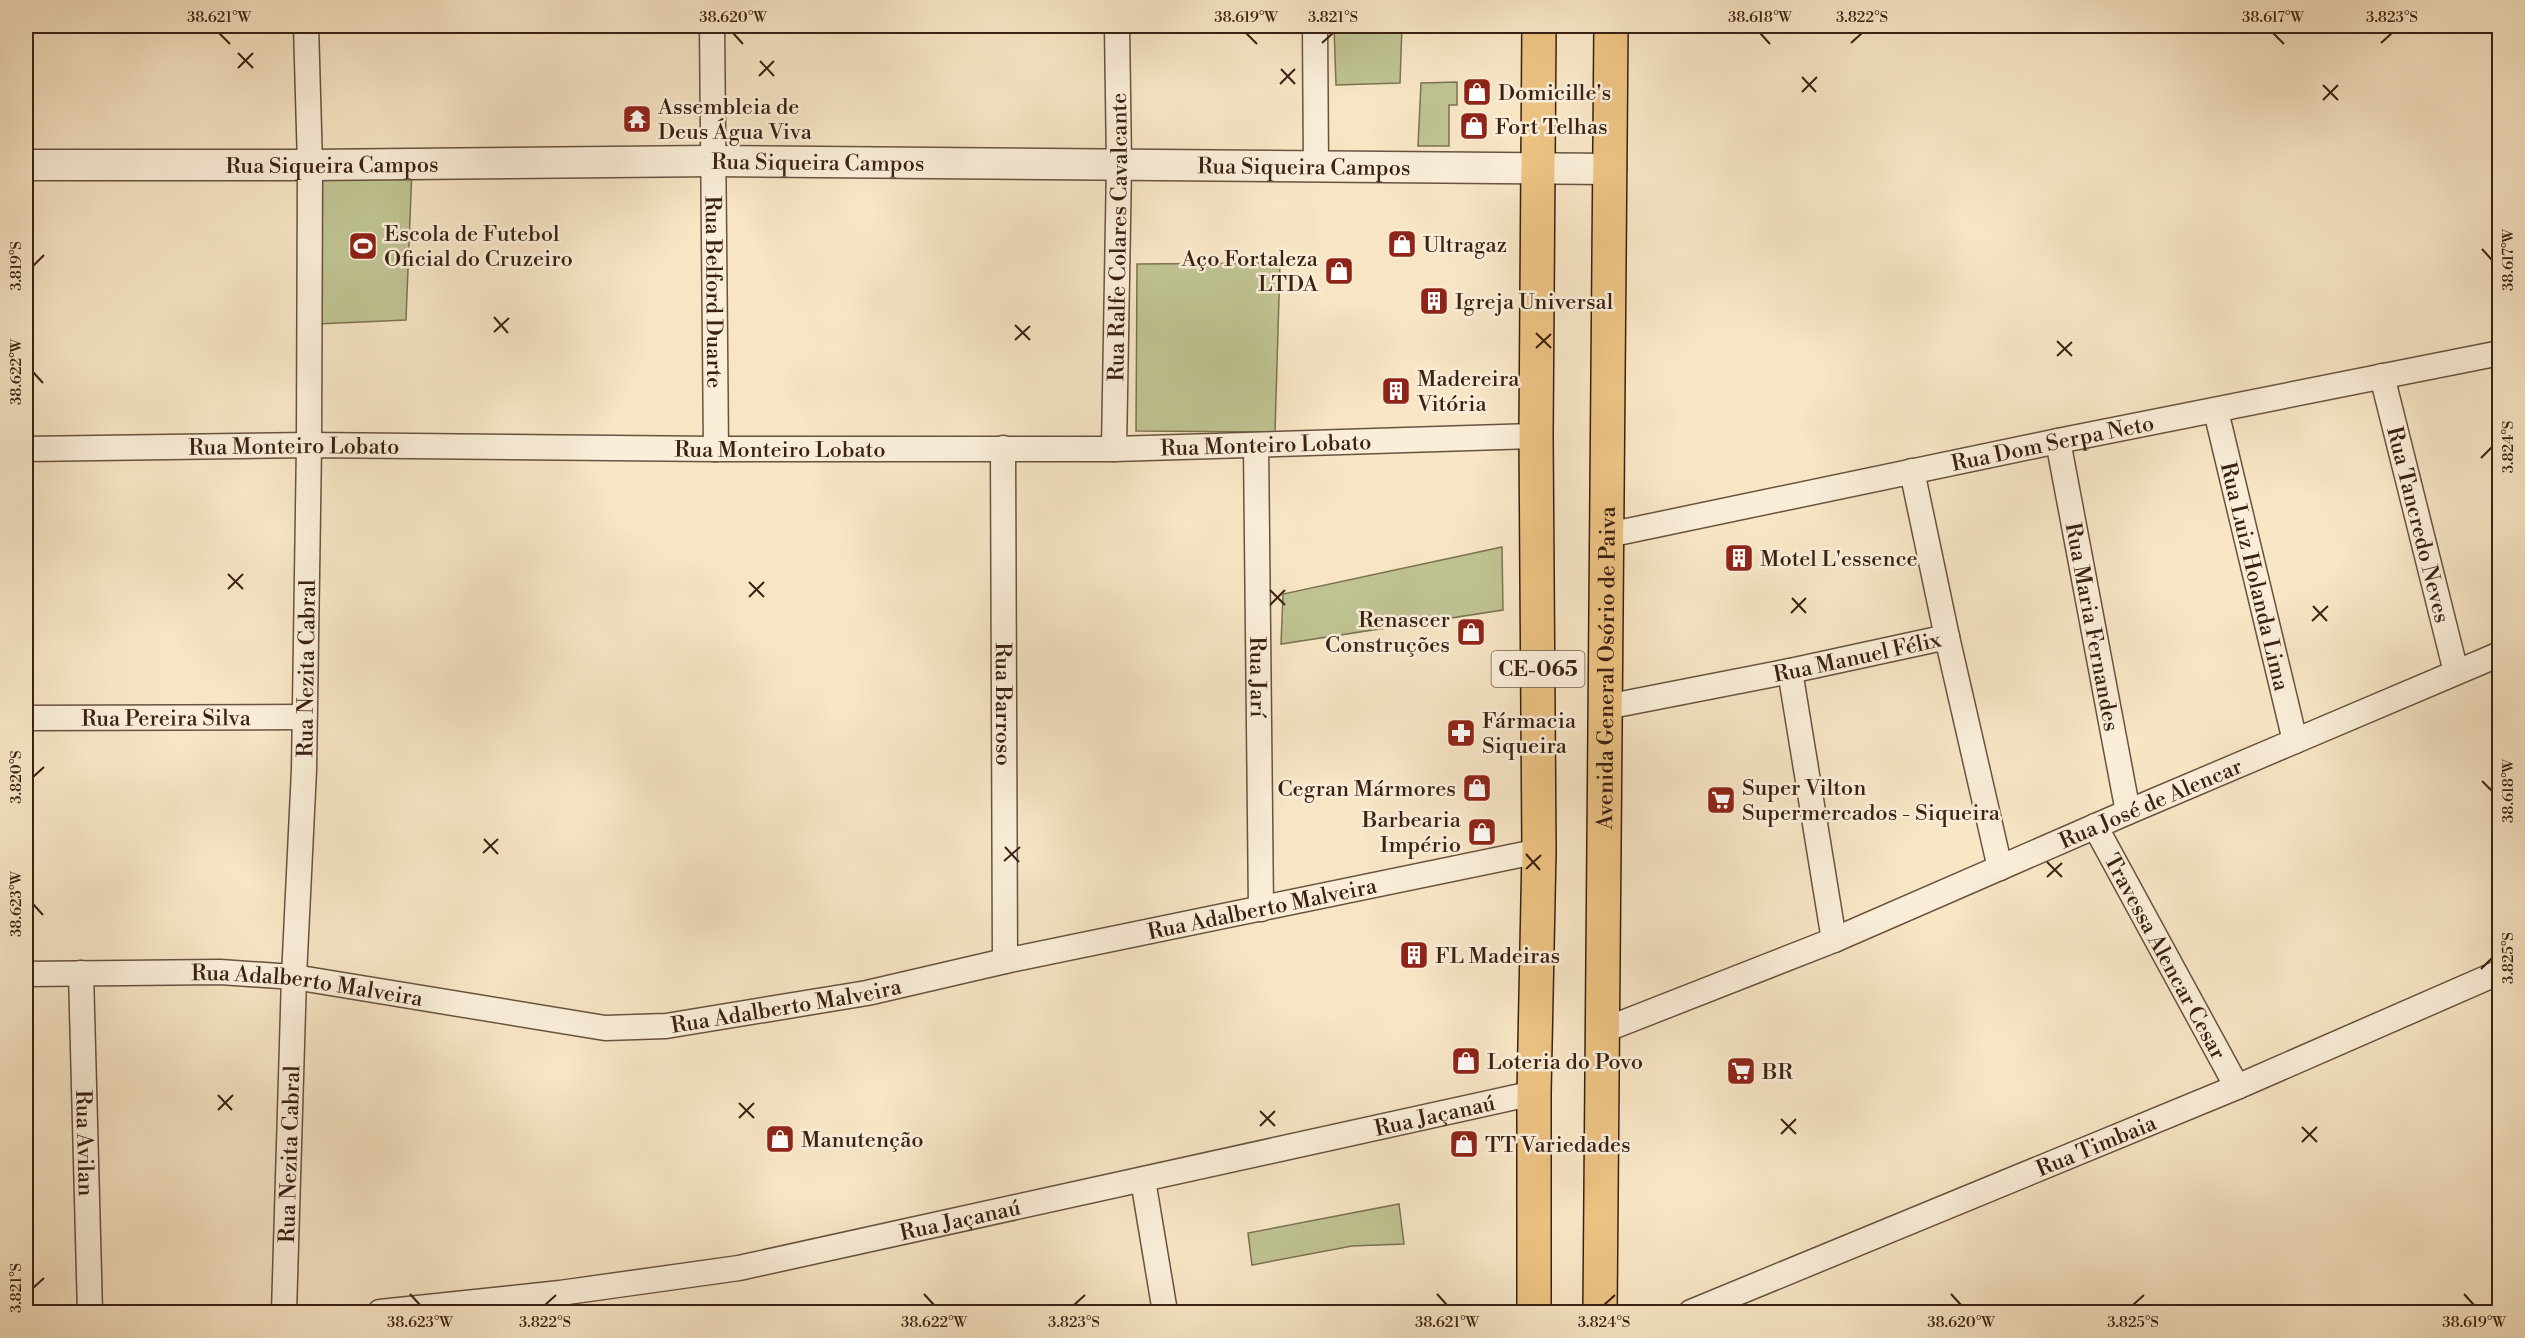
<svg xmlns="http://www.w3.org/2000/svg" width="2525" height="1338" font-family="'Libre Bodoni',serif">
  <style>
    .green { fill: #bfc392; stroke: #7c7252; stroke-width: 1.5 }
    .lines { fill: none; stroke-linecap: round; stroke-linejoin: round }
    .minor-casing { stroke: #69523f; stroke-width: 27 }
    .tertiary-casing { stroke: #69523f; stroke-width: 33 }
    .primary-casing { stroke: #3a2113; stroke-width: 36 }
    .minor { stroke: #faeed9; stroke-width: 24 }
    .tertiary { stroke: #faeed9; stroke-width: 30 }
    .primary { stroke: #ecc282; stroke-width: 33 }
    .ticks { fill: none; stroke: #3a2113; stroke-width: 2 }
    .labels { text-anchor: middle; stroke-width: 5; stroke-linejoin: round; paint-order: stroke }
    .shield { fill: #faeed9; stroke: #745e4e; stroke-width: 1.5 }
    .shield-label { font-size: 21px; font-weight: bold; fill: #3a2113 }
    .poi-label { font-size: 22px; fill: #3a2113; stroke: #faeed9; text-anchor: start }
    .street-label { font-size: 22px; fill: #3a2113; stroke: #faeed9 }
    .neatline { fill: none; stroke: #3a2113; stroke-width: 2 }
    .ticks-label { font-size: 15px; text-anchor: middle; fill: #3a2113 }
  </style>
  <rect width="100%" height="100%" fill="#f7e5c4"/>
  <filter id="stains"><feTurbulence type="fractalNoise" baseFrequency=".00333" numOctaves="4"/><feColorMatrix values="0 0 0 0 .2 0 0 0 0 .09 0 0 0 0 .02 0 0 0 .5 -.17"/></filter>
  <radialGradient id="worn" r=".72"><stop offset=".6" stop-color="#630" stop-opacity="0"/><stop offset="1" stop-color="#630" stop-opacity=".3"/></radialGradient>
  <!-- green -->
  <g class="green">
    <polygon points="1334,26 1402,26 1400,83 1336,85"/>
    <polygon points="1457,82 1457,105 1449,105 1449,146 1418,146 1421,83"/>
    <polygon points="412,168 406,320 317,324 317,172"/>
    <polygon points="1280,263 1275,432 1136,431 1137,264"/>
    <polygon points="1502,547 1503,610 1281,644 1283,594"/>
    <polygon points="1399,1204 1404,1244 1352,1246 1252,1265 1248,1233"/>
  </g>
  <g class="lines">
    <!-- minor casing -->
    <g class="minor-casing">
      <g id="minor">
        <path id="s1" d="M712 26 716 449"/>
        <polyline points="1315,26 1316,167"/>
        <path id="s2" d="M2382 376 2456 672"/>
        <path id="s3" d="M2216 411 2295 741"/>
        <path id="s4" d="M2058 441 2128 812"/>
        <path id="s5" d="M1256 445 1261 909"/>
        <path id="s6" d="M1003 448 1005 961"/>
        <path id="s7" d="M26 449 309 445 716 449H1114L1536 436"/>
        <path id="s8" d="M1114 449 1119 165 1117 26"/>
        <polyline points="1912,471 1947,637"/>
        <path id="s9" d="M1608 535 2058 441 2500 353"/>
        <polyline points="1790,671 1834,940"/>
        <path id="s10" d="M1606 707 1790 671 1947 637 2000 868"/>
        <path id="s11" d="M26 718 304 717"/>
        <path id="s12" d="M2095 826 2237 1087"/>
        <path id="s13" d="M81 973 90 1312"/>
        <path id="s14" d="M26 974 220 972 294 977 605 1028 666 1026 867 993 1005 961 1539 851"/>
        <path id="s15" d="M1602 1031 1834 940 2128 812 2500 654"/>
        <polyline points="1143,1180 1165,1312"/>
        <path id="s16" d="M284 1312 294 977 304 770 309 445 310 165 306 26"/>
        <path id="s17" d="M380 1312 560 1293 739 1268 1534 1093"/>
        <path id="s18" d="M1691 1312 2237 1087 2500 972"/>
      </g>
    </g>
    <!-- tertiary casing -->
    <g class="tertiary-casing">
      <g id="tertiary">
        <path id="s19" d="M26 165H310L713 161 1611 169"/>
      </g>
    </g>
    <!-- primary casing -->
    <g class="primary-casing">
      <g id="primary">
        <polyline points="1534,1312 1534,1093 1539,851 1536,436 1539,26"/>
        <path id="s20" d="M1600 1312 1611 26"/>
      </g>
    </g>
    <!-- minor -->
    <use href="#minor" class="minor"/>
    <!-- tertiary -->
    <use href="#tertiary" class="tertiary"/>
    <!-- primary -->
    <use href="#primary" class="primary"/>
  </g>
  <!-- ticks -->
  <path class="ticks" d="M219 33 230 44M733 33 743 44M1246 33 1257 44M1760 33 1770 44M2273 33 2284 44M1322 43 1333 33M1851 43 1862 33M2381 43 2392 33M238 53 253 68M760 61 774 76M238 68 253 53M1281 69 1295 84M759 76 774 61M1802 77 1816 92M1280 84 1295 69M2323 85 2338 100M1802 92 1817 77M2323 100 2338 85M2482 249 2492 260M33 266 44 255M494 317 508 333M1015 325 1030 340M494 332 509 318M1536 333 1551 348M1015 340 1030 326M2057 341 2072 356M1536 348 1551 334M2057 356 2072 342M33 372 43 383M2481 458 2492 447M228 574 243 589M749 582 764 597M228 589 243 574M1270 590 1285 605M749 597 764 582M1792 598 1806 613M1270 605 1285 590M2313 606 2327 621M1791 613 1806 598M2312 621 2328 606M33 777 44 767M2482 781 2492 791M484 839 498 854M1005 847 1019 862M483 853 498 839M1526 854 1540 870M1004 861 1020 847M2047 862 2062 877M1526 869 1541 855M2047 877 2062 863M33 904 43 915M2481 969 2492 958M218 1095 232 1110M739 1103 754 1118M218 1110 233 1095M1260 1111 1275 1126M739 1118 754 1103M1781 1119 1796 1134M1260 1126 1275 1111M2302 1127 2317 1142M1781 1134 1796 1119M2302 1142 2317 1127M33 1288 44 1278M410 1294 420 1305M924 1294 934 1305M1437 1294 1447 1305M1951 1294 1961 1305M2464 1294 2474 1305M545 1305 556 1295M1074 1305 1085 1295M1604 1305 1615 1295M2133 1305 2144 1295"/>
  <!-- icons -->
  <defs>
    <g id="shop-square" transform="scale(1.5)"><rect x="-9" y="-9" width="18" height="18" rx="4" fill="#8f2418" stroke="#faeed9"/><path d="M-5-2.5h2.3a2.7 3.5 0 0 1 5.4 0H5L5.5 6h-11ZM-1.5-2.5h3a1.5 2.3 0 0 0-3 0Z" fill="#fff"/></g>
    <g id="temple-square" transform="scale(1.5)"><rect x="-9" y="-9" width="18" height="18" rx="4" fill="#8f2418" stroke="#faeed9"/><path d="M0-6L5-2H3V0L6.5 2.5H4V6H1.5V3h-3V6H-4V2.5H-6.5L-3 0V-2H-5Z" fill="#fff"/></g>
    <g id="stadium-square" transform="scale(1.5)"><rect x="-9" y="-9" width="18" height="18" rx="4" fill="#8f2418" stroke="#faeed9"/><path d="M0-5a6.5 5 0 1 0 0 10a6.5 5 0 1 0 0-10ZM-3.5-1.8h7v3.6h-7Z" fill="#fff"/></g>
    <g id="building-square" transform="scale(1.5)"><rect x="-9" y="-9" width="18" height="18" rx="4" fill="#8f2418" stroke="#faeed9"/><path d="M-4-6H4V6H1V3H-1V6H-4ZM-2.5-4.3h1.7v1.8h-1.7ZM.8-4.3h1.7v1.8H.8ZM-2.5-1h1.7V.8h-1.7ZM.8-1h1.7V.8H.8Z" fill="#fff"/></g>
    <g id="pharmacy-square" transform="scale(1.5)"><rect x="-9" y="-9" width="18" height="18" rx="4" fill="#8f2418" stroke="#faeed9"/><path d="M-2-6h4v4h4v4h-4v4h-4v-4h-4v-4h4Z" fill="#fff"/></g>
    <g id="supermarket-square" transform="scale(1.5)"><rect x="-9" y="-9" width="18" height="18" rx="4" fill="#8f2418" stroke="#faeed9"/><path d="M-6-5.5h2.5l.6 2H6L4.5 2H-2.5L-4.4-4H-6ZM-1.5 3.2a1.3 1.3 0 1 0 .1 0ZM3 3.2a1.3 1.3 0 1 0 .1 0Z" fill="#fff"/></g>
  </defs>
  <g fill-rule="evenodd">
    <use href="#shop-square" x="1477" y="92"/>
    <use href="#temple-square" x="637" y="119"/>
    <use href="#shop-square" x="1474" y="126"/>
    <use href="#shop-square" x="1402" y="244"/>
    <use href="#stadium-square" x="363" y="246"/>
    <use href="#shop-square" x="1339" y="271"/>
    <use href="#building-square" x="1434" y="301"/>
    <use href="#building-square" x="1396" y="391"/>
    <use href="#building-square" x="1739" y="558"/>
    <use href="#shop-square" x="1471" y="632"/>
    <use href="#pharmacy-square" x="1461" y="733"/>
    <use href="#shop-square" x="1477" y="788"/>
    <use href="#supermarket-square" x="1721" y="800"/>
    <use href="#shop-square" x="1482" y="832"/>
    <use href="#building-square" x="1414" y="955"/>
    <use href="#shop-square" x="1466" y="1061"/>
    <use href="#supermarket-square" x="1741" y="1071"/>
    <use href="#shop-square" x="780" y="1139"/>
    <use href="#shop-square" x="1464" y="1144"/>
  </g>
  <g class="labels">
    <!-- shield labels -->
    <rect class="shield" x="1491.5" y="651" width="93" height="36" rx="4.5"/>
    <g class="shield-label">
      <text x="1538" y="676">CE-065</text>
    </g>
    <!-- poi labels -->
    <g class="poi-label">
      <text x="1498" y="100">Domicille's</text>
      <text x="658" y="114">Assembleia de<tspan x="658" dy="25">Deus Água Viva</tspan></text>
      <text x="1495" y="134">Fort Telhas</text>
      <text x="384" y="241">Escola de Futebol<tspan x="384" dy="25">Oficial do Cruzeiro</tspan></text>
      <text x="1423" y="252">Ultragaz</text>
      <text x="1318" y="266" text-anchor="end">Aço Fortaleza<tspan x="1318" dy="25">LTDA</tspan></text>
      <text x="1455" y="309">Igreja Universal</text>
      <text x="1417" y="386">Madereira<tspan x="1417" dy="25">Vitória</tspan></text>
      <text x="1760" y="566">Motel L'essence</text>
      <text x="1450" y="627" text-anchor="end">Renascer<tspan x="1450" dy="25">Construções</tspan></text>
      <text x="1482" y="728">Fármacia<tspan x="1482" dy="25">Siqueira</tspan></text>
      <text x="1742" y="795">Super Vilton<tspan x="1742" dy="25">Supermercados - Siqueira</tspan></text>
      <text x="1456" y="796" text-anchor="end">Cegran Mármores</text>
      <text x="1461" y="827" text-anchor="end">Barbearia<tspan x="1461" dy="25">Império</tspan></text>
      <text x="1435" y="963">FL Madeiras</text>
      <text x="1487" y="1069">Loteria do Povo</text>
      <text x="1762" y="1079">BR</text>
      <text x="801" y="1147">Manutenção</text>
      <text x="1485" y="1152">TT Variedades</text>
    </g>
    <!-- street labels -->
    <g class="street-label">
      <text dy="8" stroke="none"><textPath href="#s19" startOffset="792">Rua Siqueira Campos</textPath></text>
      <text dy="8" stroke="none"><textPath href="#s19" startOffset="306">Rua Siqueira Campos</textPath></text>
      <text dy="8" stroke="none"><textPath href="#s19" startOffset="1278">Rua Siqueira Campos</textPath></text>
      <text dy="8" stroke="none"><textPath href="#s8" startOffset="212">Rua Ralfe Colares Cavalcante</textPath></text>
      <text dy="8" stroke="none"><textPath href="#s1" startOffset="266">Rua Belford Duarte</textPath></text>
      <text dy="8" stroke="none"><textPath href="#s9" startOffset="454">Rua Dom Serpa Neto</textPath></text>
      <text dy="8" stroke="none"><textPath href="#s7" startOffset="1240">Rua Monteiro Lobato</textPath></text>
      <text dy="8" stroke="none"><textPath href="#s7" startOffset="268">Rua Monteiro Lobato</textPath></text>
      <text dy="8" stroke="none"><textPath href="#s7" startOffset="754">Rua Monteiro Lobato</textPath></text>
      <text dy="8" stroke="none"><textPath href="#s2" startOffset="153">Rua Tancredo Neves</textPath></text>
      <text dy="8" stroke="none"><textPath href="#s3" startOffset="170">Rua Luiz Holanda Lima</textPath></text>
      <text dy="8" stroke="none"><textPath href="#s4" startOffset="189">Rua Maria Fernandes</textPath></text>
      <text dy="8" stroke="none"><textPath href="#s10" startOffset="256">Rua Manuel Félix</textPath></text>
      <text dy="8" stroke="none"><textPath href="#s16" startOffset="644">Rua Nezita Cabral</textPath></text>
      <text dy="8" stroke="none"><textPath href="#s20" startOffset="644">Avenida General Osório de Paiva</textPath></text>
      <text dy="8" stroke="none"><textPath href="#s5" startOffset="232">Rua Jarí</textPath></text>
      <text dy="8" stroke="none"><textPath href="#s6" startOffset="256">Rua Barroso</textPath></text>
      <text dy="8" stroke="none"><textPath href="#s11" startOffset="140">Rua Pereira Silva</textPath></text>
      <text dy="8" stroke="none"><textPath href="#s15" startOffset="594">Rua José de Alencar</textPath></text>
      <text dy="8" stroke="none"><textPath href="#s14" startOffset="1252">Rua Adalberto Malveira</textPath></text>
      <text dy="8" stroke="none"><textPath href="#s12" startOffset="148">Travessa Alencar Cesar</textPath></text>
      <text dy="8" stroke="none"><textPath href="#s14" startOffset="282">Rua Adalberto Malveira</textPath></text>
      <text dy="8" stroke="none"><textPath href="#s14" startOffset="766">Rua Adalberto Malveira</textPath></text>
      <text dy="8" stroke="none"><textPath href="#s17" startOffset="1074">Rua Jaçanaú</textPath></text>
      <text dy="8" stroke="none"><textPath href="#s13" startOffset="170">Rua Avilan</textPath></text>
      <text dy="8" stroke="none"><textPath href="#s18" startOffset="438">Rua Timbaia</textPath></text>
      <text dy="8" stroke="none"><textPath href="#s16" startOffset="158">Rua Nezita Cabral</textPath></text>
      <text dy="8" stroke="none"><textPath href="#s17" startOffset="588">Rua Jaçanaú</textPath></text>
    </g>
  </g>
  <!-- margin -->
  <rect width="2525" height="1338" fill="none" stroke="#f7e5c4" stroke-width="66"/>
  <rect x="33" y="33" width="2459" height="1272" class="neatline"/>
  <g class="ticks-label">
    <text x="219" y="22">38.621°W</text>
    <text x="733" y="22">38.620°W</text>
    <text x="1246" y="22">38.619°W</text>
    <text x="1333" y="22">3.821°S</text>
    <text x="1760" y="22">38.618°W</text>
    <text x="1862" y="22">3.822°S</text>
    <text x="2273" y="22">38.617°W</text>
    <text x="2392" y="22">3.823°S</text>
    <text transform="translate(2508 260) rotate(-90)" y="5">38.617°W</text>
    <text transform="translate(16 266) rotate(-90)" y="5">3.819°S</text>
    <text transform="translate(16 372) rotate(-90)" y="5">38.622°W</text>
    <text transform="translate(2508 447) rotate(-90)" y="5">3.824°S</text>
    <text transform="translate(16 777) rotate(-90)" y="5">3.820°S</text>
    <text transform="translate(2508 791) rotate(-90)" y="5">38.618°W</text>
    <text transform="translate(16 904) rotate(-90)" y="5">38.623°W</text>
    <text transform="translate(2508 958) rotate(-90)" y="5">3.825°S</text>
    <text transform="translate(16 1288) rotate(-90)" y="5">3.821°S</text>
    <text x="420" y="1327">38.623°W</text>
    <text x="545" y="1327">3.822°S</text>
    <text x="934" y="1327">38.622°W</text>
    <text x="1074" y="1327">3.823°S</text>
    <text x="1447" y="1327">38.621°W</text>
    <text x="1604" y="1327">3.824°S</text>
    <text x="1961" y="1327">38.620°W</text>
    <text x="2133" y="1327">3.825°S</text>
    <text x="2474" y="1327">38.619°W</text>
  </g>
  <rect width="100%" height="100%" filter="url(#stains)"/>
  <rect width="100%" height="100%" fill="url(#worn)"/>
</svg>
